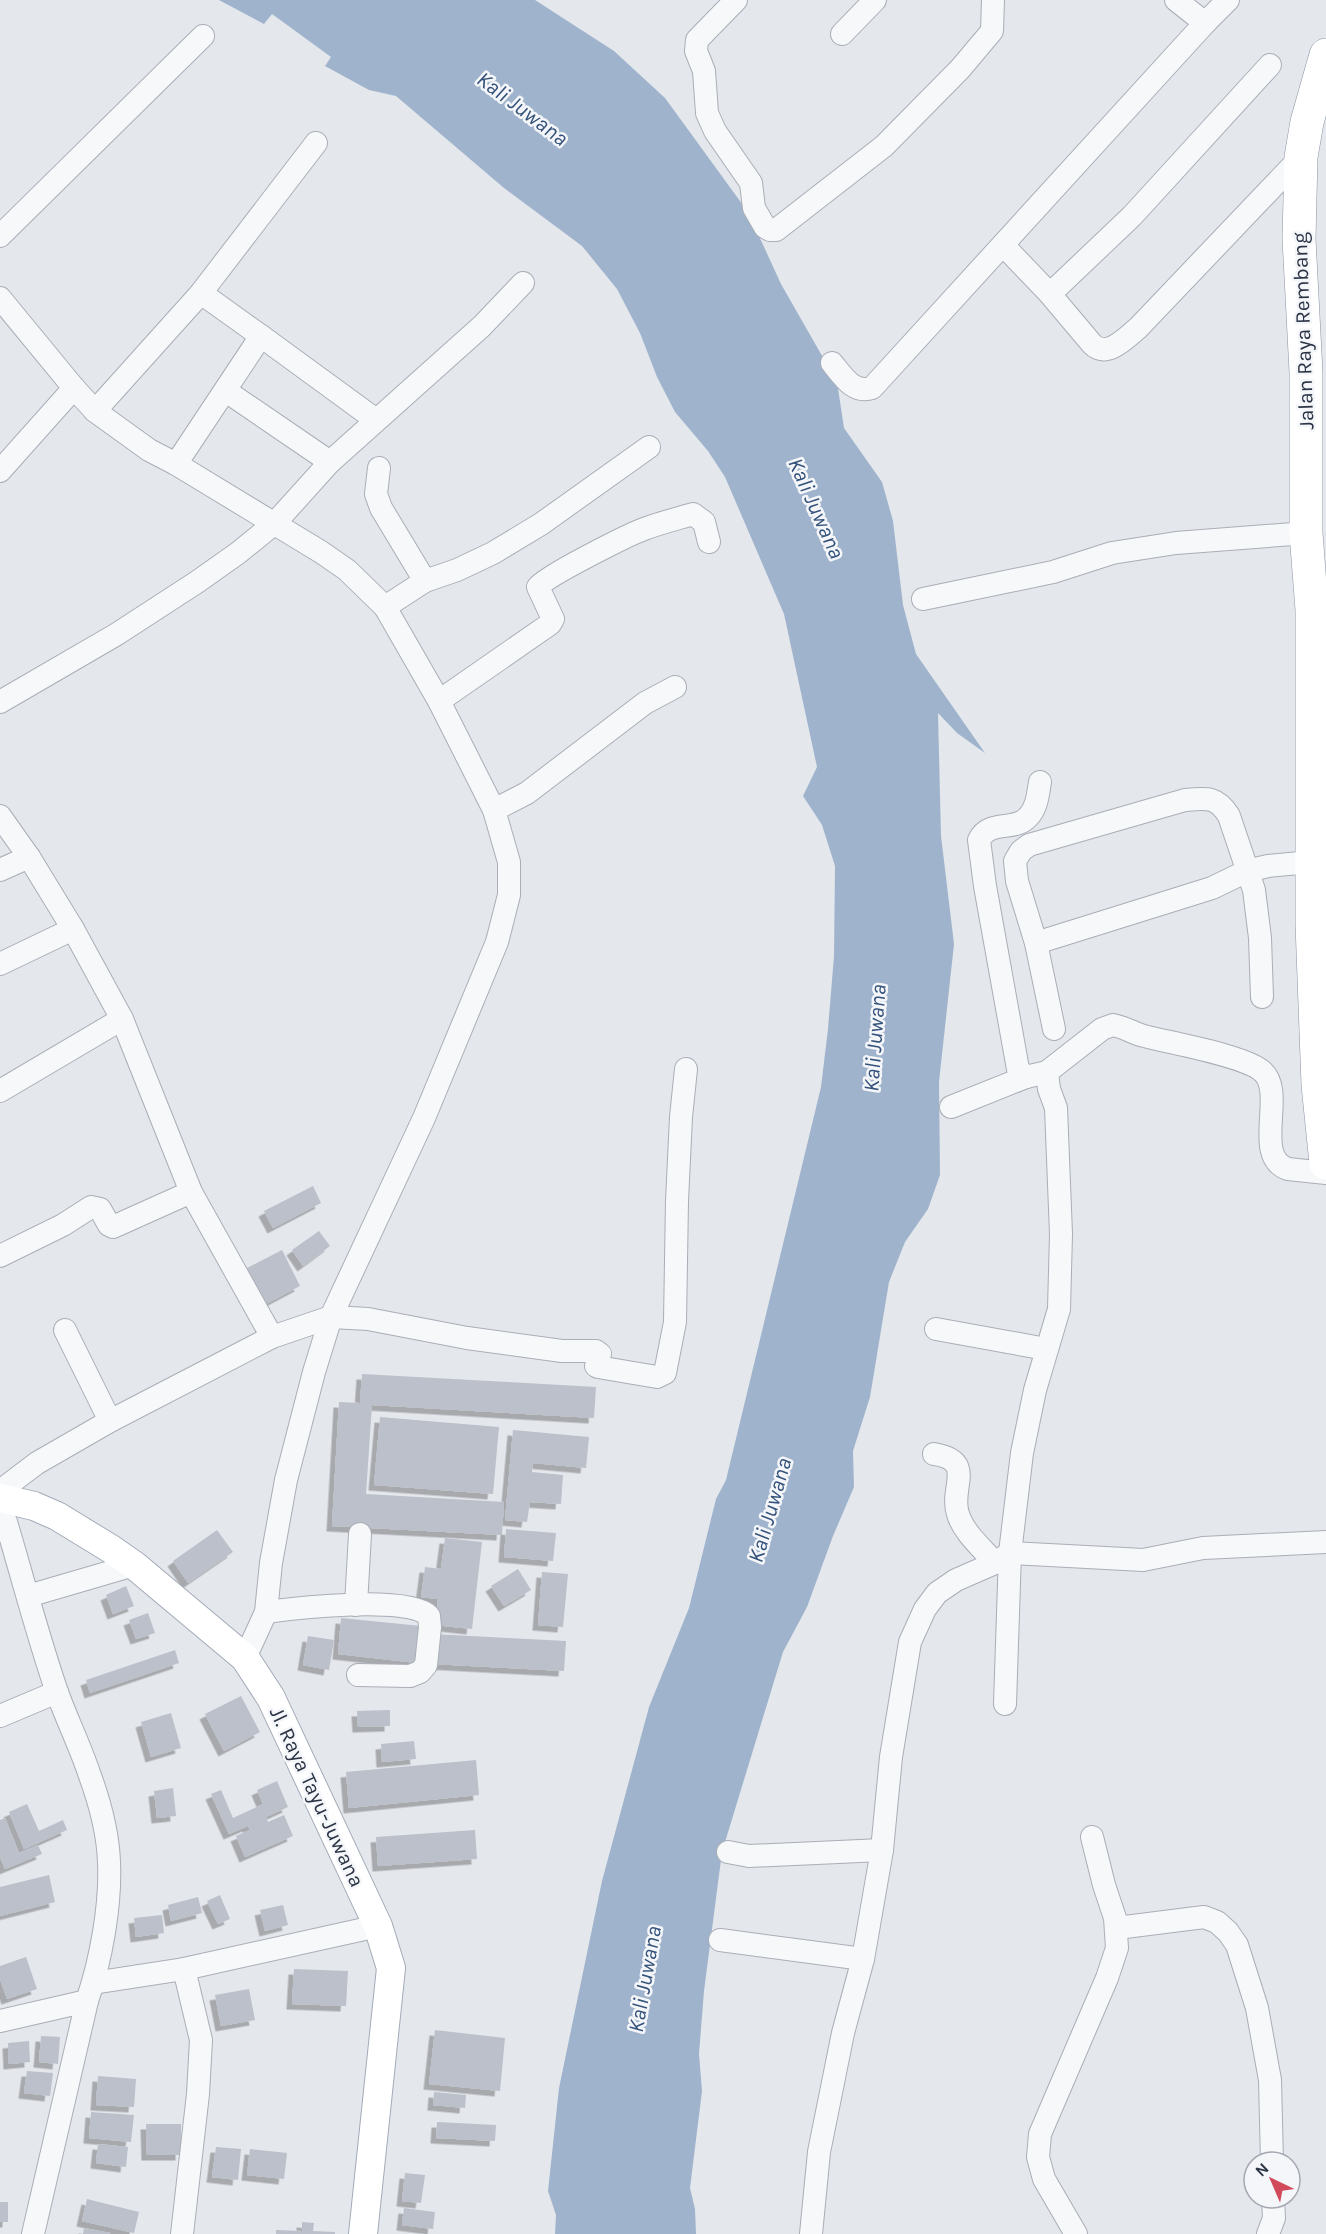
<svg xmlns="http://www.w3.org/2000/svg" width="1326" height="2234" font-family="Karla,sans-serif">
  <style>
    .water { fill: #9fb4cc }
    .building { fill: #bbc0ca; filter: url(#shadow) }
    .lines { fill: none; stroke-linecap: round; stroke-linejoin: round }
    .minor-casing { stroke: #a9aeb7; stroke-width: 24 }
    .major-casing { stroke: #a3abb8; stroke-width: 30 }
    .highway-casing { stroke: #8b94a3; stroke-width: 34 }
    .minor { stroke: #f7f8fa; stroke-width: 22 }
    .major { stroke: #fff; stroke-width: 28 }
    .highway { stroke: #fff; stroke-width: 33 }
    .labels { text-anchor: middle; stroke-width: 5; stroke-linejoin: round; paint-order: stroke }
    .street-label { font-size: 21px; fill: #2b3445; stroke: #f4f6f9 }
    .water-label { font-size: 22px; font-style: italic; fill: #34527a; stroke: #f4f6f9 }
  </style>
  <defs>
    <filter id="shadow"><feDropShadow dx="-5.5" dy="5.5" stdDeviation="0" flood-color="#0004"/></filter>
  </defs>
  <rect width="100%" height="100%" fill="#e4e7ec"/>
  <!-- water -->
  <polygon class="water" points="219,0 535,0 614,51 665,98 748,212 781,284 837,382 844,428 882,482 893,521 903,605 916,654 985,753 957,733 938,713 941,836 954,944 939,1082 940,1175 928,1209 905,1242 889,1282 870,1397 853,1451 854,1487 833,1536 807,1607 783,1652 722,1852 704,1991 699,2054 702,2091 690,2188 695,2209 696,2234 555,2234 556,2215 548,2191 559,2088 602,1881 649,1707 689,1608 716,1499 726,1480 821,1087 828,1029 834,956 835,866 822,825 803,796 817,767 784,614 725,477 708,451 675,412 657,377 640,333 617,289 582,246 504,188 396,96 369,90 325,66 331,57 272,14 264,24"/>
  <!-- building -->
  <g class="building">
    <polygon points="313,1186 321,1203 273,1228 264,1211"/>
    <polygon points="319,1231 330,1246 303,1266 292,1250"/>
    <polygon points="282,1250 300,1286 266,1304 247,1268"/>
    <polygon points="362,1374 596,1387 594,1418 372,1405 366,1494 504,1502 502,1535 332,1526 339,1402 360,1403"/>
    <polygon points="380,1417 499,1427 493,1494 374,1485"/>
    <polygon points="513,1430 589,1437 586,1468 533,1463 532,1472 563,1475 561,1504 530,1502 527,1522 505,1520"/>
    <polygon points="506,1529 556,1533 553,1561 504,1557"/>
    <polygon points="217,1530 233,1552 188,1583 173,1561"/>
    <polygon points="445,1538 482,1542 472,1629 435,1625 438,1599 421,1597 425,1567 441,1569"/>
    <polygon points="518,1569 531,1590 504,1606 491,1586"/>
    <polygon points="542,1572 568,1574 563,1627 538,1625"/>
    <polygon points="126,1586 134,1606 113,1614 106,1595"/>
    <polygon points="148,1613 155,1633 136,1639 129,1620"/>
    <polygon points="341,1618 421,1626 417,1663 338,1654"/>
    <polygon points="433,1634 566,1641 564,1671 432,1664"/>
    <polygon points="308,1636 334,1640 329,1670 303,1665"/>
    <polygon points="175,1650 179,1663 90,1693 86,1680"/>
    <polygon points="241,1696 260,1732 224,1751 205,1714"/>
    <polygon points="390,1710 390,1726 358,1727 357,1711"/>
    <polygon points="171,1713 181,1748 151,1757 141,1722"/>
    <polygon points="414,1741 416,1759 382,1762 381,1744"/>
    <polygon points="476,1760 479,1795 349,1808 346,1772"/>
    <polygon points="277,1781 288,1807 266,1817 268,1822 284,1815 293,1836 245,1857 236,1836 250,1830 248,1826 229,1834 211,1794 221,1790 233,1818 263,1804 257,1790"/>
    <polygon points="173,1788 176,1816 157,1818 154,1791"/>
    <polygon points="27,1804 39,1831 63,1820 67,1830 24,1849 9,1812"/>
    <polygon points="5,1818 19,1853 38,1845 42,1854 5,1869 0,1857 0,1820"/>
    <polygon points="475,1830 477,1859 378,1866 376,1837"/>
    <polygon points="49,1875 55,1902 0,1916 0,1887"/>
    <polygon points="220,1895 230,1919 218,1924 207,1901"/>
    <polygon points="198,1897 202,1913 171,1921 168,1905"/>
    <polygon points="283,1905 288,1925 265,1931 260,1910"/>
    <polygon points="162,1915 164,1933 136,1937 134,1918"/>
    <polygon points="26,1957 37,1989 7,1999 0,1979 0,1966"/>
    <polygon points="294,1969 348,1971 346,2006 292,2004"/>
    <polygon points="249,1989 255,2020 221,2026 215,1995"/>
    <polygon points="435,2030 505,2038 500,2091 429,2084"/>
    <polygon points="41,2036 60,2037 58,2064 39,2062"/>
    <polygon points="29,2041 30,2062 9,2064 8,2043"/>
    <polygon points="27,2071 53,2073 50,2096 24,2093"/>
    <polygon points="98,2076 136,2079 134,2107 96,2105"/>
    <polygon points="434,2092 466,2095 465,2108 433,2105"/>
    <polygon points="91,2112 134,2115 131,2142 89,2138"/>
    <polygon points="437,2122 496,2125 495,2141 436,2138"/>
    <polygon points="146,2124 181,2124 181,2155 147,2155"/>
    <polygon points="98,2144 128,2147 126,2167 96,2163"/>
    <polygon points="216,2147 241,2149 238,2180 212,2177"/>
    <polygon points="250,2149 287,2153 284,2179 247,2175"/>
    <polygon points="405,2173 425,2175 421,2203 402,2201"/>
    <polygon points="87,2199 139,2212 134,2233 82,2221"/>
    <rect x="0" y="2202" width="8" height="20"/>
    <polygon points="404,2208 435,2212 433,2229 402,2225"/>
    <polygon points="302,2222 314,2223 313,2231 335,2232 335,2234 276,2234 276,2230 302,2231"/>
    <polygon points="84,2228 110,2233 110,2234 83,2234"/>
  </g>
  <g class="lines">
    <!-- minor casing -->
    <g class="minor-casing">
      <g id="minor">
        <polyline points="736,0 697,40 696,51 704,71 707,113 715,131 751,183 754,208 765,227 770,230 776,230 884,146 960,69 992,31 993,0"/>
        <polyline points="1176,0 1205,23 1228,0"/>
        <polyline points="842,34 875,0"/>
        <polyline points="0,236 203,36"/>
        <path d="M1003 245 1049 293 1092 344C1107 359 1126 338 1138 328L1301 157"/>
        <polyline points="1050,294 1132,216 1270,65"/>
        <polyline points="0,298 74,388 95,411 149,450 176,464 321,552 347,570 385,607 439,701 494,810 509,862 509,895 497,942 424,1118 331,1317 314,1372 286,1480 271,1563 266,1612 245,1658"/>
        <polyline points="261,336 376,420"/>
        <path d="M832 363C843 376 853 394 872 388L1205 23"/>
        <polyline points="226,391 330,462"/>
        <polyline points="95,411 201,293"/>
        <polyline points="176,464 261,336 201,293 316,143"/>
        <polyline points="379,468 376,494 381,508 425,581"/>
        <polyline points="0,471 74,388"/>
        <polyline points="923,599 1053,572 1112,553 1176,543 1306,533"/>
        <polyline points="385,607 425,581 457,570 493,553 541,524 649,447"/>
        <path d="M439 701 550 624 553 619 538 587C546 576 628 535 644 529 660 523 676 519 693 514L704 522 709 542"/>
        <polyline points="0,702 117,634 197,582 238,553 275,523 330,462 482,326 523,283"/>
        <polyline points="494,810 527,793 645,703 675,687"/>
        <polyline points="0,816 29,857 73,929"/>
        <polyline points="0,870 29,857"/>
        <polyline points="1036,943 1212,888 1247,871 1268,866 1311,862"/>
        <polyline points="0,964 73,929 122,1019 191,1192 272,1337"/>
        <path d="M1054 1029 1036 943 1017 881 1015 861 1021 851 1029 845 1185 800C1206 798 1217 796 1229 816L1254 890 1260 938 1262 997"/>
        <path d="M1047 1072 1102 1029 1113 1025C1124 1027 1133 1033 1144 1036 1170 1043 1247 1056 1263 1072 1286 1093 1252 1157 1288 1169L1326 1173"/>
        <polyline points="0,1091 122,1019"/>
        <polyline points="951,1107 1026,1077"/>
        <polyline points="0,1256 63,1225 91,1207 100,1209 109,1225 113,1227 191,1192"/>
        <polyline points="936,1329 1046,1349"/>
        <polyline points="65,1330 110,1421"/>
        <path d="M934 1454C977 1461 949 1488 958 1514 963 1532 982 1548 995 1563"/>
        <polyline points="0,1491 37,1463 110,1421 272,1337 331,1317 368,1319 467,1338 562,1351 596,1351 600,1354 596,1366 598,1367 657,1377 665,1373 675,1322 677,1201 681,1117 686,1069"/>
        <path d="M0 1511 6 1522C23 1579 38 1637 57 1692 67 1720 80 1746 89 1773 99 1800 108 1833 109 1862 111 1905 101 1960 87 2001L33 2234"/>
        <polyline points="28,1596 134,1565"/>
        <polyline points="356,1605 360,1534"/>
        <path d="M266 1612C296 1608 409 1595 429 1616L430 1627 426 1665 420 1672 410 1676 358 1675"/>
        <path d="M1005 1704 1010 1553 1022 1453 1035 1390 1059 1309 1061 1234 1056 1108 1049 1089 1047 1072 1026 1077 1018 1069 985 886 979 840C989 819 1015 832 1028 817 1037 808 1038 794 1040 782"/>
        <polyline points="0,1716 57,1692"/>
        <polyline points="728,1852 749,1856 882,1850"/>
        <polyline points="1117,1928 1204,1917 1217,1922 1228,1932 1237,1945 1257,2008 1270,2080 1272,2162"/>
        <polyline points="720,1940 863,1959"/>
        <polyline points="93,1983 184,1969 378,1926"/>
        <polyline points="0,2021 87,2001"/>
        <polyline points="182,2234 198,2094 201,2040 184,1969"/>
        <polyline points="811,2234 819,2152 843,2033 863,1959 882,1850 891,1757 910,1642 925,1609 937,1593 956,1580 995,1563 1010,1553 1143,1560 1203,1548 1326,1542"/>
        <polyline points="1076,2234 1044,2179 1038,2157 1040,2134 1107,1978 1117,1948 1115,1918 1104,1885 1092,1837"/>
        <polyline points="1268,2234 1274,2218 1273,2198"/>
      </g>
    </g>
    <!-- major casing -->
    <g class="major-casing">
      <polyline id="major" points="0,1498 34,1506 57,1516 111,1549 134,1565 245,1658 271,1698 378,1926 391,1968 363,2234"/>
    </g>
    <!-- highway casing -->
    <g class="highway-casing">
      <polyline id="highway" points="1326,55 1307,122 1301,157 1299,239 1306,372 1306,533 1312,610 1312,924 1318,1085 1326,1163"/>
    </g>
    <!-- minor -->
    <use href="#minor" class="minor"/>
    <!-- major -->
    <use href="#major" class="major"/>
    <!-- highway -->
    <use href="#highway" class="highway"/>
  </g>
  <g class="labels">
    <!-- street labels -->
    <g class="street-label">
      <text transform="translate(1303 331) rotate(-92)" y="7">Jalan Raya Rembang</text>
      <text transform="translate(317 1797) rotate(65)" y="7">Jl. Raya Tayu-Juwana</text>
    </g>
    <!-- water labels -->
    <g class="water-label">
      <text transform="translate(523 108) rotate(37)" y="8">Kali Juwana</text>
      <text transform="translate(817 508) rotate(66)" y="8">Kali Juwana</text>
      <text transform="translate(874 1038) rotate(-86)" y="8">Kali Juwana</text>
      <text transform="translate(769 1510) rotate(-74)" y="8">Kali Juwana</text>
      <text transform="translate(644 1979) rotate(-80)" y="8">Kali Juwana</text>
    </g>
  </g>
  <!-- north arrow -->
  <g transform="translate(1272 2180) rotate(316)"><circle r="28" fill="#f4f6f9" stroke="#a4a8b1" stroke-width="1.5"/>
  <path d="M0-4.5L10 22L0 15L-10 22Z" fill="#d1495b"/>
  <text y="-9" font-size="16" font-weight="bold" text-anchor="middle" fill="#2b3445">N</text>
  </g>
</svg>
